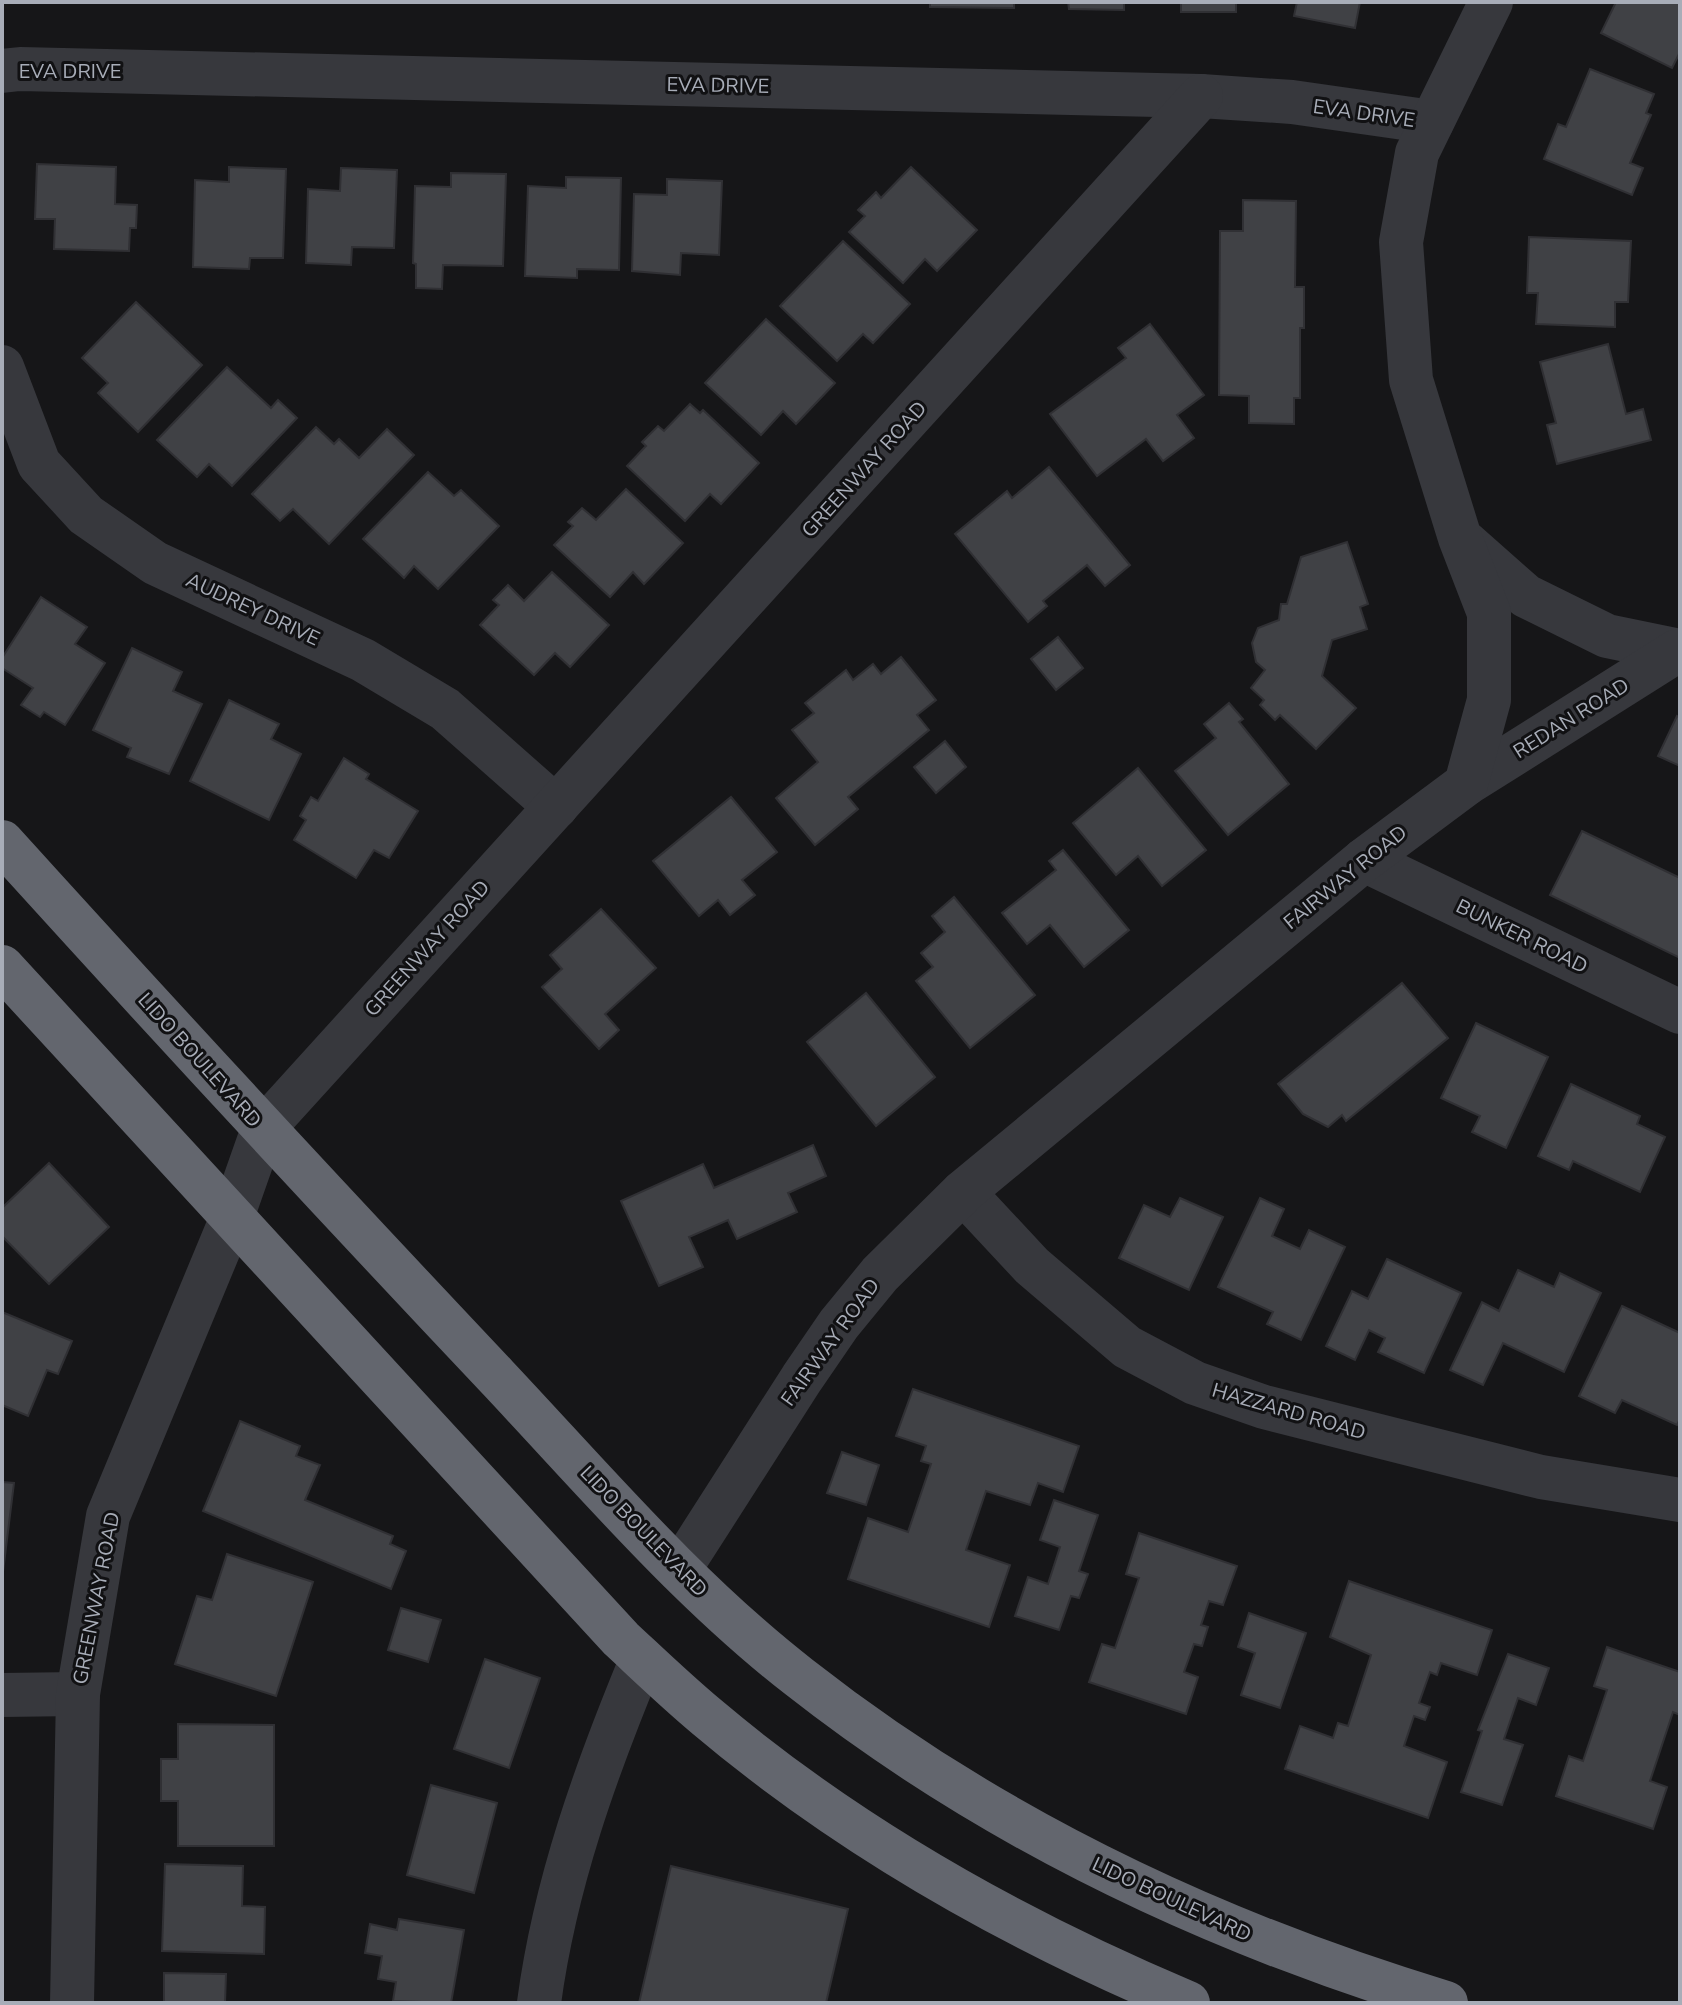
<svg xmlns="http://www.w3.org/2000/svg" width="1682" height="2005" font-family="'Nunito Sans',sans-serif">
  <style>
    .building { fill: #404145; stroke: #303034; stroke-width: 2 }
    .lines { fill: none; stroke-linecap: round; stroke-linejoin: round }
    .minor { stroke: #37383d; stroke-width: 44 }
    .highway { stroke: #63666e; stroke-width: 44 }
    .labels { text-anchor: middle; stroke-width: 6; stroke-linejoin: round; paint-order: stroke }
    .street-label { font-size: 20px; fill: #a8adb8; stroke: #111113 }
  </style>
  <rect width="100%" height="100%" fill="#161618"/>
  <!-- building -->
  <g class="building">
    <polygon points="930,2 1014,2 1014,8 930,7"/>
    <polygon points="1068,2 1124,2 1124,10 1069,9"/>
    <rect x="1181" y="2" width="55" height="10"/>
    <polygon points="1297,2 1360,2 1355,28 1294,16"/>
    <polygon points="1616,2 1680,2 1680,52 1672,68 1601,33"/>
    <polygon points="1590,69 1654,94 1646,113 1651,115 1630,163 1643,168 1632,195 1544,159 1558,124 1566,127"/>
    <polygon points="37,164 116,167 115,204 137,205 136,228 130,228 129,251 54,249 55,219 35,219"/>
    <polygon points="229,167 286,169 283,258 250,258 249,269 193,267 195,180 229,182"/>
    <polygon points="911,167 977,230 937,271 925,259 903,283 849,232 865,216 858,210 876,192 881,198"/>
    <polygon points="341,168 397,170 394,248 352,247 351,265 306,263 308,189 340,191"/>
    <polygon points="451,173 506,174 503,266 443,265 442,289 416,288 416,264 413,263 415,186 451,187"/>
    <polygon points="566,177 621,178 619,270 577,269 577,278 525,276 528,186 566,188"/>
    <polygon points="667,179 722,181 719,255 681,253 680,275 632,271 634,194 667,195"/>
    <polygon points="1243,200 1296,201 1295,287 1304,287 1304,328 1300,328 1300,398 1294,398 1294,424 1249,423 1249,396 1219,395 1220,231 1243,231"/>
    <polygon points="1529,237 1631,241 1628,302 1615,302 1615,327 1536,324 1538,293 1527,293"/>
    <polygon points="843,241 910,304 873,343 863,334 837,361 780,306"/>
    <polygon points="136,302 202,365 138,432 98,393 108,383 82,358"/>
    <polygon points="766,319 835,383 796,424 783,411 761,435 705,383"/>
    <polygon points="1150,324 1204,395 1177,415 1194,438 1163,461 1146,439 1097,476 1050,414 1126,358 1118,348"/>
    <polygon points="1608,344 1626,414 1643,409 1651,440 1557,464 1547,425 1556,423 1540,362"/>
    <polygon points="227,367 271,408 278,400 297,418 232,486 209,464 197,477 157,440"/>
    <polygon points="690,404 700,413 703,410 759,463 721,504 710,494 685,521 627,466 646,446 642,442 658,426 664,431"/>
    <polygon points="316,427 334,444 339,439 359,458 387,429 414,455 329,544 293,509 280,521 252,494"/>
    <polygon points="1049,467 1130,565 1105,586 1087,565 1043,601 1047,606 1028,622 955,534 1007,491 1012,498"/>
    <polygon points="428,472 454,496 461,490 499,526 438,589 414,566 404,578 363,539"/>
    <polygon points="626,489 683,543 644,584 633,572 610,597 554,545 573,526 568,522 582,508 596,520"/>
    <polygon points="1347,542 1368,604 1360,607 1367,629 1332,640 1322,676 1356,708 1316,749 1280,715 1275,720 1260,705 1264,700 1251,688 1265,670 1256,662 1252,643 1258,628 1279,620 1281,604 1287,604 1301,557"/>
    <polygon points="552,572 609,625 570,667 555,653 534,675 480,625 499,605 493,600 508,585 524,601"/>
    <polygon points="41,597 87,627 75,644 105,663 65,725 44,712 40,717 21,705 33,688 2,668 2,658"/>
    <polygon points="1058,637 1083,668 1056,690 1031,659"/>
    <polygon points="132,648 182,672 173,691 202,704 169,774 127,757 131,748 93,730"/>
    <polygon points="901,657 936,700 917,715 929,730 848,797 858,809 815,845 776,798 818,762 792,730 814,713 805,703 846,670 853,680 873,664 881,674"/>
    <polygon points="229,700 279,724 271,739 301,754 269,820 190,781"/>
    <polygon points="1229,703 1243,719 1239,722 1289,784 1228,835 1175,771 1216,738 1204,724"/>
    <polygon points="1677,716 1680,718 1680,766 1658,756"/>
    <polygon points="945,741 966,767 936,793 914,767"/>
    <polygon points="344,758 369,774 366,779 418,811 389,858 374,850 356,878 294,840 306,820 300,816 311,797 318,801"/>
    <polygon points="1138,768 1206,850 1162,886 1138,856 1116,875 1073,823"/>
    <polygon points="731,797 777,852 742,880 755,895 730,915 718,900 699,916 653,861"/>
    <polygon points="1582,831 1680,878 1680,958 1550,895"/>
    <polygon points="1063,850 1129,930 1084,967 1050,925 1027,944 1002,913 1056,870 1049,861"/>
    <polygon points="954,897 1035,995 970,1048 916,981 933,967 921,953 945,932 932,916"/>
    <polygon points="601,909 656,968 605,1014 619,1030 599,1049 542,987 562,969 550,955"/>
    <polygon points="1402,983 1448,1038 1346,1121 1342,1115 1328,1127 1303,1114 1278,1084"/>
    <polygon points="866,993 935,1077 876,1126 807,1042"/>
    <polygon points="1476,1023 1548,1057 1506,1148 1472,1132 1480,1116 1441,1098"/>
    <polygon points="1571,1084 1640,1116 1637,1124 1665,1137 1640,1192 1573,1161 1569,1170 1538,1156"/>
    <polygon points="813,1145 826,1176 788,1193 797,1212 737,1239 728,1220 689,1237 703,1267 659,1286 621,1201 703,1164 714,1188"/>
    <polygon points="49,1163 109,1227 49,1284 2,1236 2,1208"/>
    <polygon points="1180,1198 1223,1217 1189,1290 1119,1258 1144,1205 1170,1217"/>
    <polygon points="1260,1198 1284,1209 1272,1236 1300,1249 1309,1230 1345,1247 1301,1340 1267,1324 1273,1312 1218,1287"/>
    <polygon points="1387,1259 1461,1293 1424,1373 1378,1352 1385,1338 1369,1330 1355,1360 1326,1346 1352,1291 1368,1299"/>
    <polygon points="1518,1270 1554,1287 1560,1273 1601,1293 1564,1372 1503,1343 1483,1385 1450,1370 1482,1302 1499,1311"/>
    <polygon points="1622,1306 1680,1333 1680,1419 1677,1425 1622,1400 1615,1413 1579,1396"/>
    <polygon points="2,1312 72,1341 58,1374 47,1370 28,1416 2,1405"/>
    <polygon points="913,1389 1079,1446 1063,1492 1038,1483 1030,1505 986,1491 966,1550 1010,1565 989,1627 848,1579 868,1518 908,1532 931,1464 921,1461 926,1446 896,1436"/>
    <polygon points="240,1421 300,1446 296,1456 320,1465 305,1500 393,1536 390,1544 406,1551 391,1589 203,1511"/>
    <polygon points="842,1452 879,1465 866,1505 827,1493"/>
    <polygon points="2,1482 14,1483 2,1580"/>
    <polygon points="1054,1500 1098,1515 1079,1571 1088,1574 1079,1598 1071,1596 1059,1630 1015,1616 1028,1577 1048,1584 1060,1547 1040,1540"/>
    <polygon points="1139,1533 1237,1566 1223,1605 1209,1601 1201,1625 1208,1627 1202,1646 1194,1644 1184,1672 1198,1677 1186,1714 1089,1682 1102,1644 1115,1648 1139,1578 1126,1574"/>
    <polygon points="227,1554 313,1582 276,1696 175,1664 197,1596 212,1600"/>
    <polygon points="1349,1581 1492,1630 1477,1675 1441,1663 1437,1675 1430,1672 1419,1703 1430,1707 1425,1720 1414,1716 1404,1746 1447,1762 1428,1818 1285,1769 1300,1726 1333,1738 1338,1723 1348,1726 1371,1655 1330,1637"/>
    <polygon points="401,1608 441,1620 428,1662 388,1650"/>
    <polygon points="1249,1613 1306,1633 1280,1708 1241,1695 1255,1653 1238,1647"/>
    <polygon points="1607,1647 1680,1672 1680,1715 1673,1712 1650,1781 1667,1787 1653,1829 1556,1796 1569,1756 1583,1761 1607,1690 1594,1686"/>
    <polygon points="1508,1654 1549,1668 1536,1705 1518,1698 1504,1739 1523,1745 1502,1805 1461,1792 1482,1731 1478,1730"/>
    <polygon points="485,1659 540,1678 509,1768 454,1749"/>
    <polygon points="178,1724 274,1725 274,1846 178,1846 178,1801 161,1801 161,1759 178,1759"/>
    <polygon points="431,1785 497,1803 474,1893 407,1875"/>
    <polygon points="165,1864 243,1866 242,1906 265,1907 264,1954 162,1951"/>
    <polygon points="671,1866 848,1909 826,2003 639,2003"/>
    <polygon points="399,1919 464,1930 451,2003 393,2001 396,1982 378,1979 382,1956 365,1953 370,1924 397,1930"/>
    <polygon points="164,1973 226,1974 225,2003 164,2003"/>
  </g>
  <g class="lines">
    <!-- minor -->
    <g class="minor">
      <polyline points="2,71 20,69 1201,96 1292,102 1432,122"/>
      <polyline points="2,367 39,464 86,515 155,563 363,660 445,709 556,807"/>
      <polyline points="1466,543 1526,596 1607,636 1680,651"/>
      <polyline points="1466,784 1677,651"/>
      <polyline points="1364,860 1680,1012"/>
      <polyline points="963,1192 1032,1266 1127,1347 1195,1383 1264,1407 1541,1477 1680,1500"/>
      <polyline points="679,1570 802,1378 839,1324 880,1274 963,1192 1364,860 1466,784 1489,700 1489,613 1460,538 1411,380 1401,242 1417,153 1491,2"/>
      <polyline points="2,1695 78,1694"/>
      <polyline points="72,2003 78,1694 108,1516 231,1220 263,1129 1201,96"/>
      <path d="M539 2003C555 1883 596 1770 642 1659"/>
    </g>
    <!-- highway -->
    <g class="highway">
      <path d="M2 842C165 1022 330 1200 497 1377 594 1480 687 1590 799 1677 991 1828 1214 1933 1446 2003"/>
      <path d="M2 967 621 1639C649 1665 677 1692 707 1717 849 1837 1017 1931 1188 2003"/>
    </g>
  </g>
  <g class="labels">
    <!-- street labels -->
    <g class="street-label">
      <text x="70" y="78">EVA DRIVE</text>
      <text transform="translate(718 85) rotate(1)" y="7">EVA DRIVE</text>
      <text transform="translate(1364 113) rotate(8)" y="7">EVA DRIVE</text>
      <text transform="translate(864 469) rotate(-48)" y="7">GREENWAY ROAD</text>
      <text transform="translate(253 609) rotate(25)" y="7">AUDREY DRIVE</text>
      <text transform="translate(1571 718) rotate(-32)" y="7">REDAN ROAD</text>
      <text transform="translate(1345 877) rotate(-39)" y="7">FAIRWAY ROAD</text>
      <text transform="translate(1522 936) rotate(26)" y="7">BUNKER ROAD</text>
      <text transform="translate(427 948) rotate(-48)" y="7">GREENWAY ROAD</text>
      <text transform="translate(200 1060) rotate(48)" y="7">LIDO BOULEVARD</text>
      <text transform="translate(830 1342) rotate(-54)" y="7">FAIRWAY ROAD</text>
      <text transform="translate(1289 1411) rotate(16)" y="7">HAZZARD ROAD</text>
      <text transform="translate(644 1531) rotate(46)" y="7">LIDO BOULEVARD</text>
      <text transform="translate(96 1598) rotate(-79)" y="7">GREENWAY ROAD</text>
      <text transform="translate(1172 1899) rotate(25)" y="7">LIDO BOULEVARD</text>
    </g>
  </g>
  <!-- border -->
  <rect width="1682" height="2005" fill="none" stroke="#a8adb8" stroke-width="8"/>
</svg>
